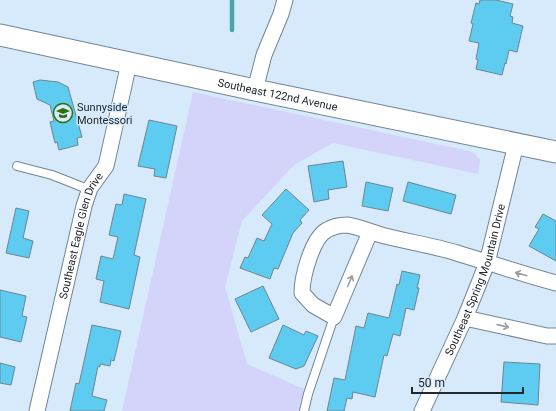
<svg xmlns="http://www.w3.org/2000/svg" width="556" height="411" font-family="Roboto,sans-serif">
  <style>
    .green { fill: #d4d3fa }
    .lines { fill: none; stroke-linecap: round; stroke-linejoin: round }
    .stream { stroke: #4aa6ae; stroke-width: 4.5 }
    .building { fill: #5eccf1; stroke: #6d858f }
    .lane-casing { stroke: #728493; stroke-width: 10 }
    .street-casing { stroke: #728493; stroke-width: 17 }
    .secondary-casing { stroke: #728493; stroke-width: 23 }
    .lane { stroke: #fff; stroke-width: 8 }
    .street { stroke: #fff; stroke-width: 15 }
    .secondary { stroke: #fff; stroke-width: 21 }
    .oneway { stroke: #9b9ea1 }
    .labels { text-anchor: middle; stroke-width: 3; stroke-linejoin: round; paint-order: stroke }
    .street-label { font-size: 11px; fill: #21282f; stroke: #d6eafb }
    .poi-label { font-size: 11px; fill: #21282f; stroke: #d6eafb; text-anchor: start }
  </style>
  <rect width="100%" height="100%" fill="#d6eafb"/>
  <!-- green -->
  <polygon class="green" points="193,92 469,151 474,153 480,160 478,174 333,143 294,165 242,221 225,287 247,364 304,389 298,411 122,411"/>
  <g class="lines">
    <!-- stream -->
    <polyline class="stream" points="232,0 232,30"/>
  </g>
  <!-- building -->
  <g class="building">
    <polygon points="480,0 496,0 513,4 510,16 513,17 512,23 523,26 517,52 509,50 506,64 505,63 502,75 476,69 478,60 476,59 479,43 469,41 473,24 471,23 476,3 479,4"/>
    <polygon points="40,80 58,82 68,87 82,137 77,138 78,145 59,150 57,142 55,143 50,122 54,121 50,105 37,99 33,82"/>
    <polygon points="149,120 177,126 166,178 154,176 155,169 138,166"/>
    <polygon points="343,161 347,187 328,190 329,199 314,202 308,166"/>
    <polygon points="366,182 393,188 388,211 362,206"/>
    <polygon points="408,182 456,195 451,214 403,201"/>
    <polygon points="286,189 309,210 300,220 302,223 293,233 278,269 274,268 270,279 240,268 245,257 248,258 257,238 264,241 272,224 262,215"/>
    <polygon points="124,194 146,199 134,255 140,257 129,309 100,302 104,281 96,279 101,256 113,259 118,237 109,235 116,204 122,205"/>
    <polygon points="16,208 29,211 23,238 33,241 29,258 6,253"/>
    <polygon points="543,214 556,221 556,261 529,246 539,229 535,227"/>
    <polygon points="402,271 420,275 417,288 419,288 414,310 406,308 400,336 393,334 387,356 384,355 375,397 353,392 352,399 347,398 344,411 327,411 334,378 345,380 356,326 364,328 368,313 389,318 397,284 399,285"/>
    <polygon points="263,286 279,319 251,332 235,299"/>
    <polygon points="0,290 26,296 22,316 27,317 21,342 0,337"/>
    <polygon points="92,325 121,331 114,361 111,360 110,366 100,364 100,367 98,366 92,396 107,400 104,411 70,411 76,383 79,384"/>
    <polygon points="283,325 304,335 306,331 318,336 304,366 296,369 269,358"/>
    <polygon points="504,362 540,364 538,405 501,402"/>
    <polygon points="0,363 15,367 11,385 0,383"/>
  </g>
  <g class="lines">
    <!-- lane casing -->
    <g class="lane-casing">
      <g id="lane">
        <polyline points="17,166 52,175 90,190"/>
        <polyline points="304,411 308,394 334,317"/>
      </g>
    </g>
    <!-- street casing -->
    <g class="street-casing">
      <g id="street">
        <polyline points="255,90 264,55 281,14 285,0"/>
        <path d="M370 232 334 317 313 305 302 293C302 277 312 238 327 230 332 227 341 225 347 225 360 227 373 233 385 236 409 242 434 246 457 253 490 263 522 274 556 283"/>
        <polyline points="465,318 547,336 556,336"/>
        <path id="s1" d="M37 411 84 206 90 188 106 166 129 63"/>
        <path id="s2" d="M422 411 465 318 487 263 516 144"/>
      </g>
    </g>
    <!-- secondary casing -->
    <g class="secondary-casing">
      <g id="secondary">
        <path id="s3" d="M0 35 255 90 556 152"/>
      </g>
    </g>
    <!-- lane -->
    <use href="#lane" class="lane"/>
    <!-- street -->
    <use href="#street" class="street"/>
    <!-- secondary -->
    <use href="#secondary" class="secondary"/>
  </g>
  <!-- one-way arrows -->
  <defs><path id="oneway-shaft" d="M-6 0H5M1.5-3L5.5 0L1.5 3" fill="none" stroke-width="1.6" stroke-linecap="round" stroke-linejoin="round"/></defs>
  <g class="oneway">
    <use href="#oneway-shaft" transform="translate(521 274) rotate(-164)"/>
    <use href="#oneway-shaft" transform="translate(350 281) rotate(-67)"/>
    <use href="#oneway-shaft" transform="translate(503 326) rotate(13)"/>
  </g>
  <!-- icons -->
  <defs>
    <g id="school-ring" transform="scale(1)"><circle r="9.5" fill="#d6eafb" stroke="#2e6f07" stroke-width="1.5"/><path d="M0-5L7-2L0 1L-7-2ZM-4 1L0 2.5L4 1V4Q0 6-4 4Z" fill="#2e6f07"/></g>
  </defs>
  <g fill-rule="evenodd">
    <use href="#school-ring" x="63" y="113"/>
  </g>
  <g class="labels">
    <!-- street labels -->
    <g class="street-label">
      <text dy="4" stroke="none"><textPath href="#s3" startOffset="284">Southeast 122nd Avenue</textPath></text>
      <text dy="4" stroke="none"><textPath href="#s1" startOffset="181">Southeast Eagle Glen Drive</textPath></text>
      <text dy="4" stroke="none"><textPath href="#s2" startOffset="142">Southeast Spring Mountain Drive</textPath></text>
    </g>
    <!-- poi labels -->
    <g class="poi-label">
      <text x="77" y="111">Sunnyside<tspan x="77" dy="13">Montessori</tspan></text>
    </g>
  </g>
  <!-- scale -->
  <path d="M412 387v6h111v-6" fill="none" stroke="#21282f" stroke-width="2"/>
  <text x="418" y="387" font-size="12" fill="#21282f" stroke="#d6eafb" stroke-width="3" paint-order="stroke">50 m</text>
</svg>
